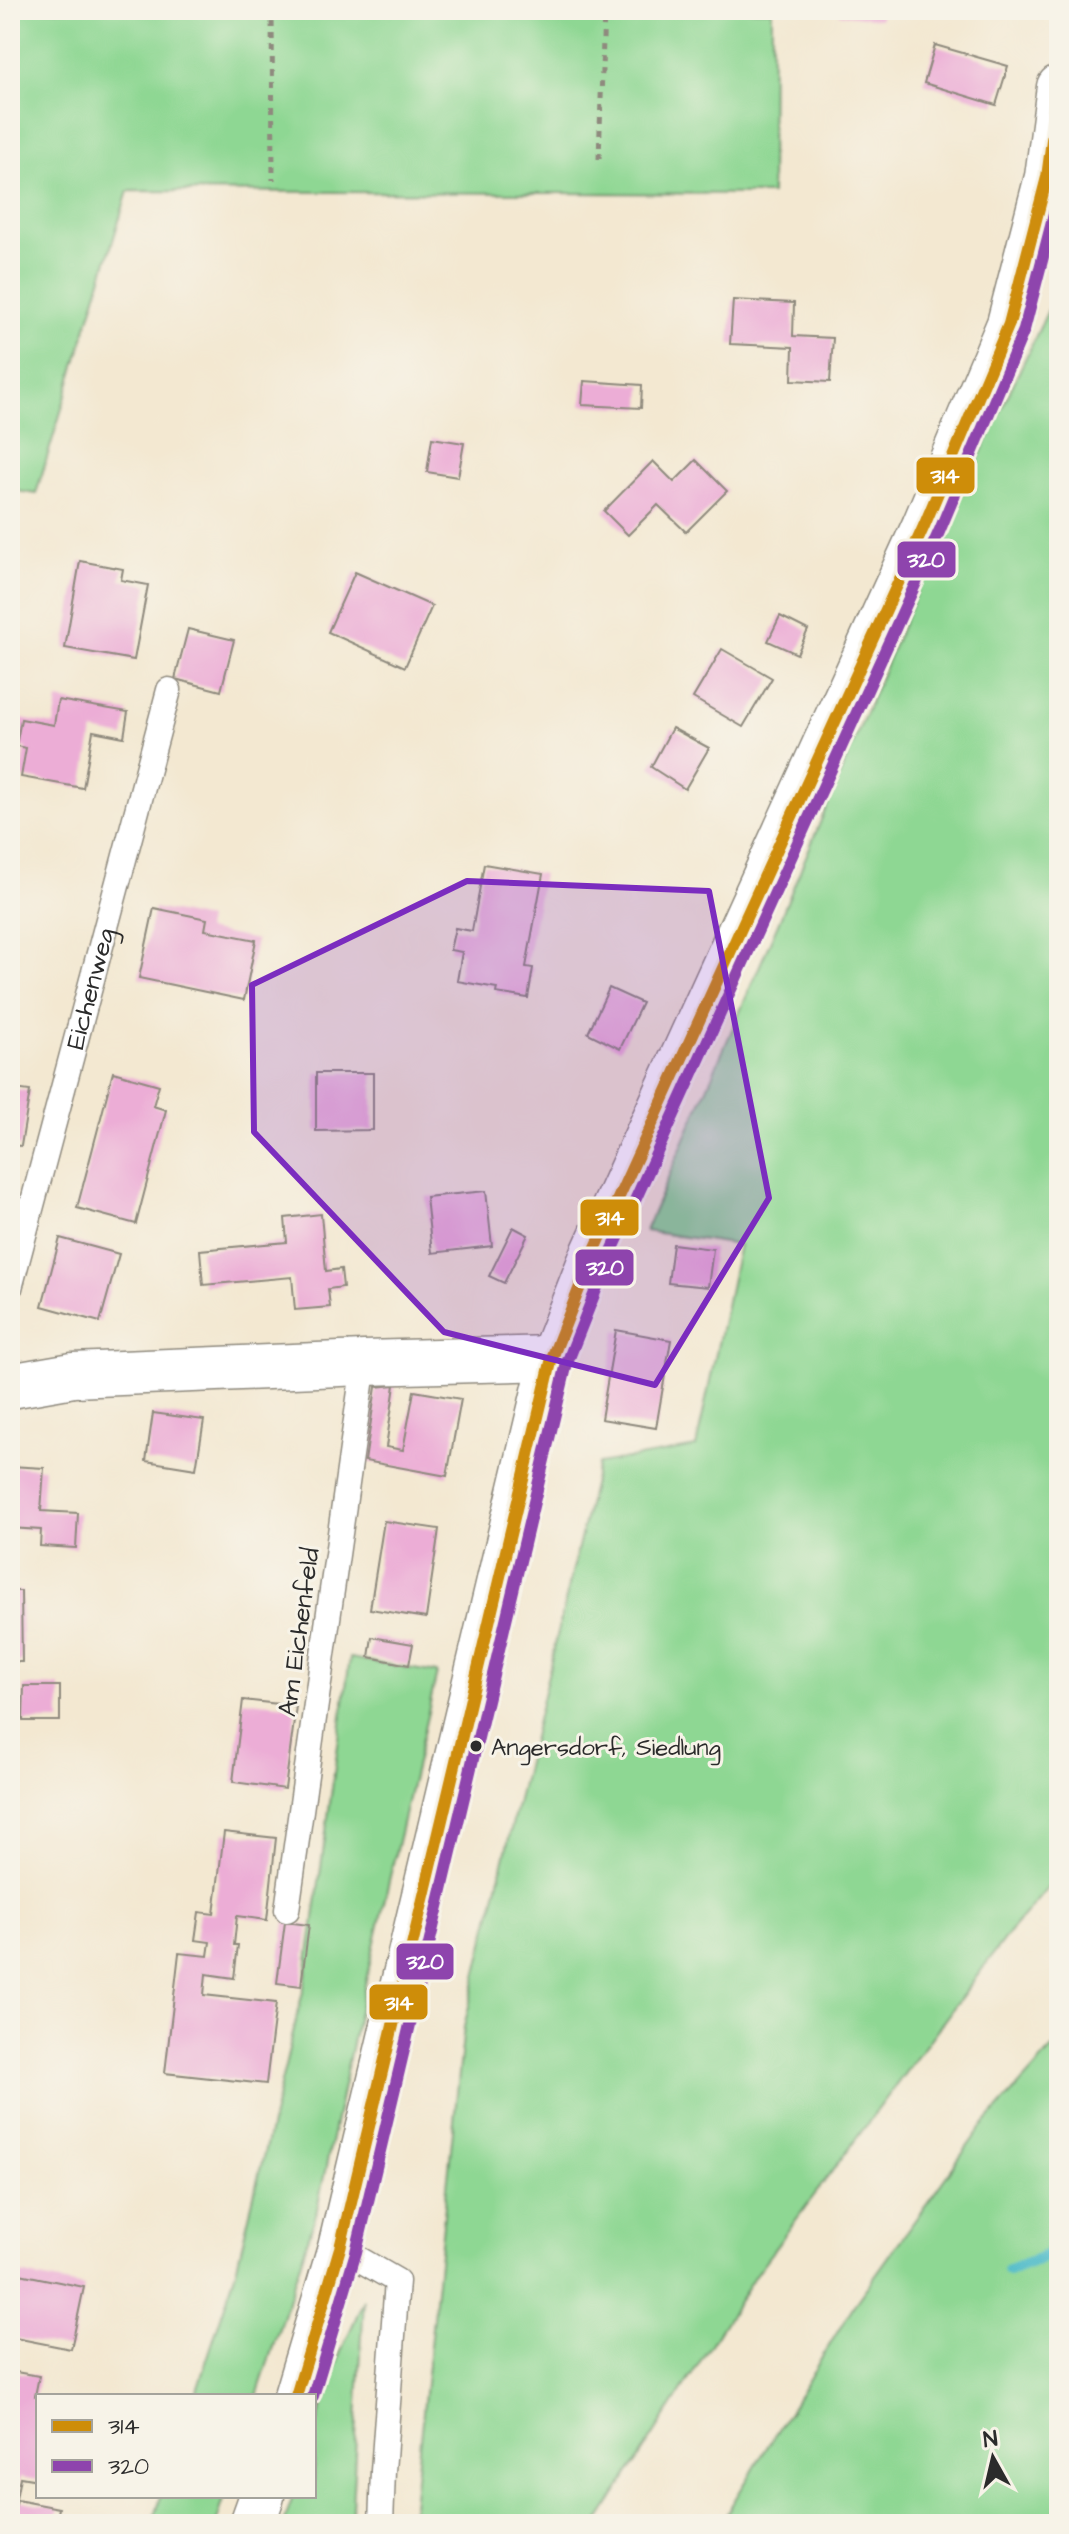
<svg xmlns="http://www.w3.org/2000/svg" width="1069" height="2534" font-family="'Architects Daughter',sans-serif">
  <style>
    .green { fill: #8ed793; stroke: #5c815f; stroke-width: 2 }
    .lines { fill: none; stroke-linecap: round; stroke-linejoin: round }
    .stream { stroke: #4fbcc9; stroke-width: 12 }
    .building { fill: #ecadd6 }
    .service-casing { stroke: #8f8a7e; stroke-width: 27 }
    .minor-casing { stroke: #8f8a7e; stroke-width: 47 }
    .secondary-casing { stroke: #8f8a7e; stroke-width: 47 }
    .path { stroke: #8f8a7e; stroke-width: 5; stroke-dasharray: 6 6; stroke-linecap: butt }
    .service { stroke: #fff; stroke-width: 24 }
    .minor { stroke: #fff; stroke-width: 44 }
    .secondary { stroke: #fff; stroke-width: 44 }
    .bus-1-casing { stroke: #f7f3e8; stroke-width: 18 }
    .bus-2-casing { stroke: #f7f3e8; stroke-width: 18 }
    .bus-1 { stroke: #ce8d09; stroke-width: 12 }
    .bus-2 { stroke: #8e44ad; stroke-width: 12 }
    .marked { fill: #7b2cbf; fill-opacity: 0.2; stroke: #7b2cbf; stroke-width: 6; stroke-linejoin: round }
    .bus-dot { fill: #2b2b2b; stroke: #f7f3e8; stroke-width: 3 }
    .labels { text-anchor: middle; stroke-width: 6; stroke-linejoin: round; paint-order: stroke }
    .bus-label { font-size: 24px; fill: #2b2b2b; stroke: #f7f3e8; text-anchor: start }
    .street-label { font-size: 26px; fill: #2b2b2b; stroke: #f7f3e8 }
    .line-badge { stroke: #f7f3e8; stroke-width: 3 }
    .badge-label { font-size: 22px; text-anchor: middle; font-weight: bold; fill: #fff }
  </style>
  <rect width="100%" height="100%" fill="#f7f3e8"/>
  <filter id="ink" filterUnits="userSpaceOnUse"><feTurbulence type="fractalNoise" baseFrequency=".0125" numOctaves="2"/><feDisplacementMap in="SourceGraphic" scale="16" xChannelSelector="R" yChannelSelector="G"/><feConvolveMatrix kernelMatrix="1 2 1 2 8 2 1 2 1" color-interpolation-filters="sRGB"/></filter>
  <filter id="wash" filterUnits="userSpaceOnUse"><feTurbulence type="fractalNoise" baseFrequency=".006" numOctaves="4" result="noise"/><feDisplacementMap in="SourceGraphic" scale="32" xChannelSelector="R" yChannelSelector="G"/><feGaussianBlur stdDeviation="1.8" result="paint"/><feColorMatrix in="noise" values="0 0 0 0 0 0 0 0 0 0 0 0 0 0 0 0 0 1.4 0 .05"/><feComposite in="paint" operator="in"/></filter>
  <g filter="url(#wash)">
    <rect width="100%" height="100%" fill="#f3e8d1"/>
    <!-- green -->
    <g class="green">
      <polygon points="10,10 772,10 771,194 128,191 36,494 10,490"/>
      <polygon points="1059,287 1059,1875 1009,1933 755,2275 597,2524 411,2524 464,2027 598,1464 696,1447 739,1245 645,1231 779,921 925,571"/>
      <polygon points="350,1658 437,1673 358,2015 316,2214 257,2396 195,2396 235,2274 305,1983"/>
      <polygon points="1059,2041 1059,2524 720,2524 854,2305 981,2128"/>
      <polygon points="364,2300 351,2524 284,2524 293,2496 314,2496 314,2432 340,2353"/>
      <polygon points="161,2496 225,2496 216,2524 153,2524"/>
    </g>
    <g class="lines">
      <!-- stream -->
      <polyline class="stream" points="1009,2270 1059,2251"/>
    </g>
    <g id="blocks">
      <!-- building -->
      <g class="building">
        <polygon points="839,10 881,10 880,19 839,14"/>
        <polygon points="935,45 1008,66 996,105 924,83"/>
        <polygon points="733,300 794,303 793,336 833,338 830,382 792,380 793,347 730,344"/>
        <polygon points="584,381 642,385 641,408 582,405"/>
        <polygon points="432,438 464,443 458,477 427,472"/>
        <polygon points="696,460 727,491 686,532 658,505 628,535 604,511 653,461 674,482"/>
        <polygon points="80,561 123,569 121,580 148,585 134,660 65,648"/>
        <polygon points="355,572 432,606 405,667 328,632"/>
        <polygon points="780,616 808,630 797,654 768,641"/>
        <polygon points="188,629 234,640 221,691 175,679"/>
        <polygon points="722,649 772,678 743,727 693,698"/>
        <polygon points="58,700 128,712 124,737 93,731 83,788 21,777 26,748 16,746 21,719 54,725"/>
        <polygon points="672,728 709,748 685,789 651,767"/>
        <polygon points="484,864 543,874 526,967 533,968 528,998 496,993 497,988 457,981 462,952 450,950 455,928 472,931"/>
        <polygon points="154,908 207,919 205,930 256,940 244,1000 139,978"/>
        <polygon points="609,988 642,1003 620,1049 588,1033"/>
        <polygon points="113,1072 159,1085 153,1106 166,1110 136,1224 77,1208"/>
        <polygon points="316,1073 373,1073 373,1130 316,1131"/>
        <polygon points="10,1077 16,1078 14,1089 30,1091 21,1146 10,1145"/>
        <polygon points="486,1191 492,1246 432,1253 426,1197"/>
        <polygon points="321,1214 326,1271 341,1269 343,1287 328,1289 330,1307 295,1310 292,1277 203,1285 200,1250 287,1242 285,1218"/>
        <polygon points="513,1227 528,1235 504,1283 489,1276"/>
        <polygon points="60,1238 119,1254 100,1322 42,1306"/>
        <polygon points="673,1244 713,1249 708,1287 668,1283"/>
        <polygon points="616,1330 671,1340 656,1428 601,1419"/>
        <polygon points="395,1385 386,1447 403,1450 414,1391 461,1399 447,1476 365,1461 376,1387"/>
        <polygon points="153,1413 204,1420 196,1469 146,1461"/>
        <polygon points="10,1466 44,1468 41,1511 78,1513 76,1548 40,1546 41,1530 10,1528"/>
        <polygon points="384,1521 439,1529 426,1618 370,1609"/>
        <polygon points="10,1591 21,1591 22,1662 10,1662"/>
        <polygon points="372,1637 413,1644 409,1665 369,1657"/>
        <polygon points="24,1686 60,1686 60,1721 23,1721"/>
        <polygon points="243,1700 296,1706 285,1789 233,1782"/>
        <polygon points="224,1832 276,1838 267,1920 237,1916 234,1945 238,1945 234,1978 206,1974 204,1995 276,2003 266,2084 165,2073 179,1953 208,1956 210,1942 195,1940 199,1912 214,1914"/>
        <polygon points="285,1922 309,1925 301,1986 277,1983"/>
        <polygon points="10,2272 84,2287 71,2349 10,2337"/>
        <polygon points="10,2371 39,2376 35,2396 38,2396 38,2480 20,2477 16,2499 10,2498"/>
        <polygon points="17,2500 59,2508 56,2524 30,2520 29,2524 10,2524 10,2516 13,2517"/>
      </g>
    </g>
  </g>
  <g filter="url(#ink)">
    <use href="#blocks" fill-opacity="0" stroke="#8f8a7e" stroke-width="2"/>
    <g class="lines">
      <!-- service casing -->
      <g class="service-casing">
        <g id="service">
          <path id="s1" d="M10 1288 169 690"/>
          <polyline points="287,1910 364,1363"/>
          <polyline points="340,2248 397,2281 383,2471 381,2524"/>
        </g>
      </g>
      <!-- minor casing -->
      <g class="minor-casing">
        <polyline id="minor" points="10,1386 73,1375 364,1363 552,1358"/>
      </g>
      <!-- secondary casing -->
      <g class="secondary-casing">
        <g id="secondary">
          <polyline points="296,2396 340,2248 552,1358 592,1256 924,526 1009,324 1047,177 1059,87"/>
          <polyline points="252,2524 262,2496"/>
        </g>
      </g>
      <!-- path -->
      <g class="path">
        <polyline points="272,10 273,180"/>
        <polyline points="599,159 604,10"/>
      </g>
      <!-- service -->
      <use href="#service" class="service"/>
      <!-- minor -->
      <use href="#minor" class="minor"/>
      <!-- secondary -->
      <use href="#secondary" class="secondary"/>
      <!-- bus-1 casing -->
      <g class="bus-1-casing">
        <polyline id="bus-1" points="296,2396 340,2248 552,1358 592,1256 924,526 1009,324 1047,177 1059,87"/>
      </g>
      <!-- bus-2 casing -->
      <g class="bus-2-casing">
        <polyline id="bus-2" points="313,2396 356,2252 567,1363 607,1262 939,532 1024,330 1059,195"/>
      </g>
      <!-- bus-1 -->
      <use href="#bus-1" class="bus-1"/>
      <!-- bus-2 -->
      <use href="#bus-2" class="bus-2"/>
    </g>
  </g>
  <!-- marked area -->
  <path class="marked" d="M467 881 709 891 769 1198 655 1385 444 1332 254 1132 252 985Z"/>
  <!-- markers -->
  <circle class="bus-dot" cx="476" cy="1746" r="7"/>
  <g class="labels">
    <!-- bus labels -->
    <g class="bus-label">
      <text x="491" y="1755">Angersdorf, Siedlung</text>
    </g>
    <!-- street labels -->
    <g class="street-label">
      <text dy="9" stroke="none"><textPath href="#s1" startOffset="310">Eichenweg</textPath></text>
      <text transform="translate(298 1632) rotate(-82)" y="9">Am Eichenfeld</text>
    </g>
  </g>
  <g class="line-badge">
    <rect x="915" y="456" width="61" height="39" rx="8" fill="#ce8d09"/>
    <rect x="896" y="540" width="61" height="39" rx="8" fill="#8e44ad"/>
    <rect x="579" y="1198" width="61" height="39" rx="8" fill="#ce8d09"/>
    <rect x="574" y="1248" width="61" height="39" rx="8" fill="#8e44ad"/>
    <rect x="395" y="1942" width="60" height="39" rx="8" fill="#8e44ad"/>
    <rect x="368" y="1983" width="61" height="38" rx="8" fill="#ce8d09"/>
  </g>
  <g class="badge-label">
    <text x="945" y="483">314</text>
    <text x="926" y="567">320</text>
    <text x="610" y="1225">314</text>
    <text x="605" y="1275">320</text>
    <text x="425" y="1969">320</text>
    <text x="399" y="2010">314</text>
  </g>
  <!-- margin -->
  <rect width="1069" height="2534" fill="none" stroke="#f7f3e8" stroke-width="40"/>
  <!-- legend -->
  <rect x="36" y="2394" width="280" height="104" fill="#f7f3e8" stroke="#a5a39c" stroke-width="2"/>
  <rect x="52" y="2420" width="40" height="12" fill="#ce8d09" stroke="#a5a39c" stroke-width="2"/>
  <text x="108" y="2434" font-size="24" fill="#2b2b2b">314</text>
  <rect x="52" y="2460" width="40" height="12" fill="#8e44ad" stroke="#a5a39c" stroke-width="2"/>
  <text x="108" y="2474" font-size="24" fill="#2b2b2b">320</text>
  <!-- north arrow -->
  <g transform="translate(993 2458) rotate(352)" stroke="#f7f3e8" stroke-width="6" paint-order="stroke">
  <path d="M0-6L14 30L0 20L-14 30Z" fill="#2b2b2b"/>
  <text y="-12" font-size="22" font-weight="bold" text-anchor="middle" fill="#2b2b2b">N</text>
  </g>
</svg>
